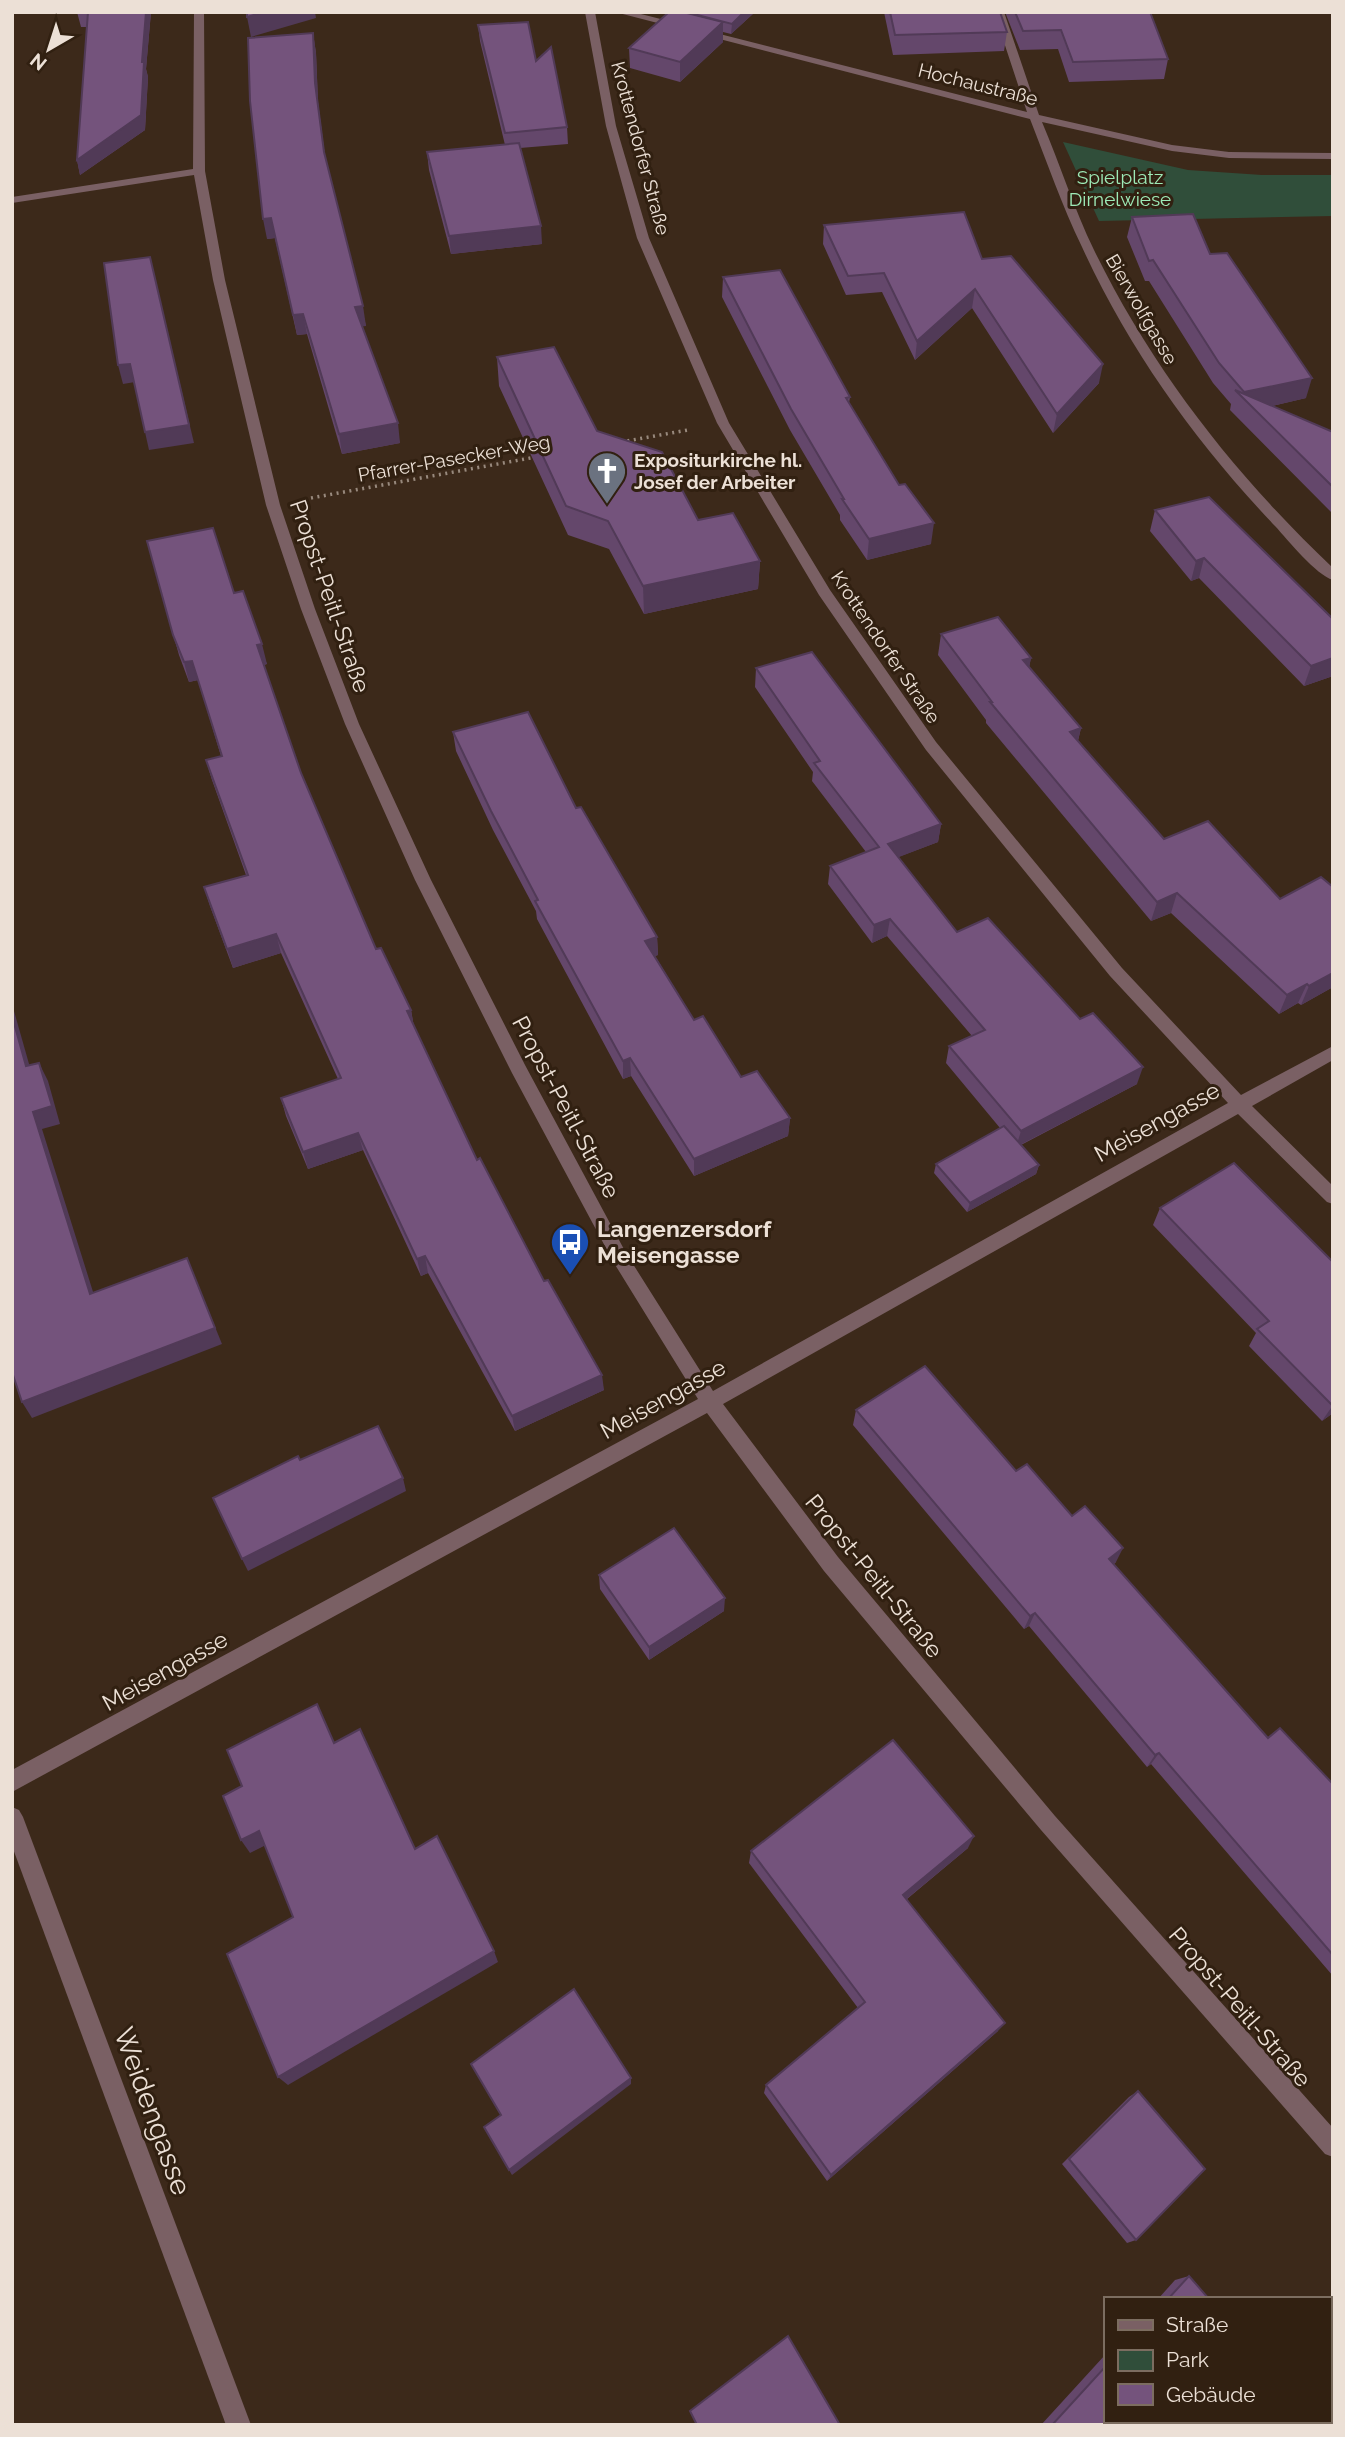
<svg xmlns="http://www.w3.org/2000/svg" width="1345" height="2437" font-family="Raleway,sans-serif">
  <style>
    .green { fill: #304e3a }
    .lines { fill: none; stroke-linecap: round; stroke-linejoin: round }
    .path { stroke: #98897d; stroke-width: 3.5; stroke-dasharray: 2 4.5; stroke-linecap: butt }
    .minor { fill: #7a6064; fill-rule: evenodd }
    .wall { fill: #64476b }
    .shaded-wall { fill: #513a57 }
    .building { fill: #74537c; stroke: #513a57; stroke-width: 2 }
    .labels { text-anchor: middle; stroke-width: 6; stroke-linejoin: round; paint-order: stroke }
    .far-street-label { font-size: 19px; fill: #ece0d6; stroke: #312011 }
    .far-park-label { font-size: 19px; fill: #9deab7; stroke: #312011 }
    .far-poi-label { font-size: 19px; font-weight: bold; fill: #ece0d6; stroke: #312011; text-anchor: start }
    .street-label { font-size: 23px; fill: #ece0d6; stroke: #312011 }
    .poi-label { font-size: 23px; font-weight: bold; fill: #ece0d6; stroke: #312011; text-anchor: start }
    .near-street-label { font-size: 28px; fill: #ece0d6; stroke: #312011 }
  </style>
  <rect width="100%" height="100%" fill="#3c291a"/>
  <!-- green -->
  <polygon class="green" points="1063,142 1188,170 1262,175 1333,175 1333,216 1099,221"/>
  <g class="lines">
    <!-- path -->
    <g class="path">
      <polyline points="621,442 688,430"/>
      <polyline points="311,498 536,457"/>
    </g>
    <!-- minor -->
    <g class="minor">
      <polygon points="194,12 204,12 205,171 225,280 280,505 315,609 359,724 431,880 525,1065 626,1253 713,1391 1228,1103 1110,976 926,750 819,595 717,423 637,238 606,126 585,12 595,12 616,126 649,238 729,423 830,590 936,742 1122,968 1241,1095 1333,1046 1333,1060 1252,1106 1333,1186 1333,1204 1327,1202 1238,1114 723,1404 838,1557 1055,1816 1333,2128 1333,2157 1325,2154 1041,1830 824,1571 707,1413 12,1792 12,1770 698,1399 614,1263 512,1073 415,880 345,724 301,609 266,505 213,280 194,175 12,203 12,197 193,169"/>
      <path d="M615 12H633L1027 112 994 12H1004L1039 115 1172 145 1229 152 1333 153V159L1229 158 1172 151 1042 122C1060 164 1074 209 1094 250 1153 371 1236 476 1333 568V580C1316 575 1288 540 1275 526 1197 444 1129 350 1082 247 1062 206 1047 162 1030 119Z"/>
      <polygon points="12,1807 19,1810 23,1817 251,2425 226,2425 12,1846"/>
    </g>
  </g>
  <!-- wall -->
  <g class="wall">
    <polygon points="77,12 151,12 146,69 148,77 145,130 80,175 77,160 87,27 81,27"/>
    <polygon points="669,12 755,12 731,34 723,32 723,42 680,82 630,68 629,48"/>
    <polygon points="884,12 1000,12 1007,32 1004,51 893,55"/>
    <polygon points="1005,12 1150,12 1168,59 1164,79 1069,82 1058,49 1020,50"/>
    <polygon points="478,25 536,61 567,127 568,144 520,148 542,244 451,254 429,170 427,152 505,145 480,41"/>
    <polygon points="313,33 316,53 318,102 325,156 366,326 362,326 400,443 342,454 307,334 297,335 275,238 267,239"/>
    <polygon points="1132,217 1210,254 1306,398 1272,406 1333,432 1333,514 1230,410 1231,404 1213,383 1149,281 1145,281 1127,237"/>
    <polygon points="824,225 982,259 1099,383 1053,433 972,308 915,360 882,292 846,295 823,244"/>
    <polygon points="723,277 850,397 849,403 931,544 867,560 840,520 840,515 790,430 722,297"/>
    <polygon points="497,357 698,520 760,561 758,589 644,614 609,549 568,535 499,386"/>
    <polygon points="1155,510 1333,619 1333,676 1304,686 1199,578 1191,581 1150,531"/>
    <polygon points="147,541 234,593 267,664 264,665 301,773 376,949 411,1010 414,1027 477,1160 604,1390 515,1431 428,1273 421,1276 363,1150 308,1169 286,1116 281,1098 338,1079 281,953 233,968 210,906 204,887 246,875 212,780 206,760 221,756 198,680 189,682 179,655"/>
    <polygon points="941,634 1031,658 1029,667 1081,728 1078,741 1164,839 1333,987 1301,1005 1298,1003 1279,1014 1171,913 1151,921 986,723 986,720 938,655"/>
    <polygon points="756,668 941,824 938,842 898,857 957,932 1137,1084 1021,1145 1039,1165 1036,1174 967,1212 934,1173 936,1164 1000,1128 946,1063 949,1046 972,1036 887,936 872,943 828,884 830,866 866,852 812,781 813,772 755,687"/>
    <polygon points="453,732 576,808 657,937 658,955 655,956 694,1020 741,1077 790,1118 788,1136 694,1176 631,1076 623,1079 537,919 536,911 493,830 456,751"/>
    <polygon points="1160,1208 1333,1262 1333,1413 1322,1421 1249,1346 1256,1333 1153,1225"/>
    <polygon points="856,1410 1016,1471 1072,1516 1116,1562 1114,1564 1268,1738 1333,1784 1333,1976 1151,1764 1147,1767 1029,1626 1024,1629 853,1425"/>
    <polygon points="599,1575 724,1611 649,1660 600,1589"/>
    <polygon points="968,1848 907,1899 998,2031 827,2181 764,2093 766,2085 858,2008 749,1863 751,1851"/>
    <polygon points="1138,2091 1136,2240 1127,2243 1062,2164 1129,2097"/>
    <polygon points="1189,2276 1209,2299 1158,2299 1175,2280"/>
    <polygon points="1105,2355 1105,2421 1219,2425 1041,2425"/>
  </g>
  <!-- shaded-wall -->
  <g class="shaded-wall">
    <polygon points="146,12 151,12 146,69 148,77 145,130 80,175 77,160 142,62"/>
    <polygon points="264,12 315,12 316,18 251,37 247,17"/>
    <polygon points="744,12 755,12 731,34 732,24"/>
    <polygon points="723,22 723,42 680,82 680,62"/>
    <polygon points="313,33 316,53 318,102 315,83"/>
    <polygon points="271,218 275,238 267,239 263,219"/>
    <polygon points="541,226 542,244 451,254 449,236"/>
    <polygon points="150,257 194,443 149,450 145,432"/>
    <polygon points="975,289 972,308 915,360 917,341"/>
    <polygon points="363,306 366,326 358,327 355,307"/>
    <polygon points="303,314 307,334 297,335 293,315"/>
    <polygon points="130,364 135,382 123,384 118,365"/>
    <polygon points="1103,364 1099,383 1053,433 1057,414"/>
    <polygon points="1312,378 1306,398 1255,410 1243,398 1244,392"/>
    <polygon points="398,423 400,443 342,454 339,434"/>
    <polygon points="934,523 931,544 867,560 869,539"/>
    <polygon points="1204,558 1199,578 1191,581 1196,561"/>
    <polygon points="760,561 758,589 644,614 643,586"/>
    <polygon points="262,644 267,664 262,665 257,645"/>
    <polygon points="1031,658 1027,678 1023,660"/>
    <polygon points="1333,658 1333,676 1304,686 1311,666"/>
    <polygon points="192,661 198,680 189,682 184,662"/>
    <polygon points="1081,728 1076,748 1070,732"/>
    <polygon points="941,824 938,842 886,862 888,844"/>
    <polygon points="1177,893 1171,913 1151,921 1157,902"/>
    <polygon points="890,919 887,936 872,943 874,925"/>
    <polygon points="276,934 281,953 233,968 227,949"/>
    <polygon points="657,937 658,955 645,959 645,941"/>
    <polygon points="1333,973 1333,987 1301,1005 1309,986"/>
    <polygon points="1307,984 1298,1003 1279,1014 1287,995"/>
    <polygon points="12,1004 35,1085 26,1066 12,1016"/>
    <polygon points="411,1010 414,1028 407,1011"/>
    <polygon points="630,1058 631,1076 623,1079 623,1061"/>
    <polygon points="39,1063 48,1081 60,1124 42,1129 99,1311 90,1294 33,1112"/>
    <polygon points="1143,1067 1137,1084 1016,1147 1021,1131"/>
    <polygon points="790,1118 788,1136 694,1176 694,1159"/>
    <polygon points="358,1133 363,1150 308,1169 303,1152"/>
    <polygon points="1039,1165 1036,1174 967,1212 970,1203"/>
    <polygon points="425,1256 428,1273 421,1276 417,1259"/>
    <polygon points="187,1258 222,1344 32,1418 22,1402"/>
    <polygon points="602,1375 604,1390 515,1431 512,1416"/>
    <polygon points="1333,1405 1333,1413 1322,1421"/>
    <polygon points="403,1478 406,1491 248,1571 242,1559"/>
    <polygon points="1123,1548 1116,1562 1102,1572 1109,1559"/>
    <polygon points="725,1598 724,1611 649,1660 649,1647"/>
    <polygon points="1035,1613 1029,1626 1024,1629 1030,1616"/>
    <polygon points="1159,1753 1151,1764 1147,1767 1155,1755"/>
    <polygon points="259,1831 268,1844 250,1853 241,1840"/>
    <polygon points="974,1836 968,1848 898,1906 903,1895"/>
    <polygon points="494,1951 498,1962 288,2085 278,2077"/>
    <polygon points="1005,2023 998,2031 827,2181 831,2175"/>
    <polygon points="631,2078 631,2084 512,2175 509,2170"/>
  </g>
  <!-- building -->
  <g class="building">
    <polygon points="88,12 146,12 142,62 144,62 141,115 77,160"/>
    <polygon points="247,12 264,12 247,17"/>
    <polygon points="669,12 683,12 723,22 680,62 629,48"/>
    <polygon points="686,12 744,12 732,24"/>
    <polygon points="890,12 1000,12 1007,32 895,35"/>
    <polygon points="1015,12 1150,12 1168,59 1073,62 1061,30 1023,31"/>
    <polygon points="528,22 536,61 551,47 567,127 505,133 478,25"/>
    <polygon points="313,33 315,83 324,152 363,306 355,307 398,423 339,434 303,314 293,315 271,218 263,219 250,101 248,38"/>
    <polygon points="519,143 541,226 449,236 427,152"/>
    <polygon points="964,212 982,259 1011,256 1103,364 1057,414 975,289 917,341 884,273 848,276 824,225"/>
    <polygon points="1193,214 1210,254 1227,253 1312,378 1244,392 1219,363 1153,260 1149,261 1132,217"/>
    <polygon points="150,257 189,425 145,432 130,364 118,365 104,263"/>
    <polygon points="780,270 850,397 846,398 899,485 905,484 934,523 869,539 842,499 844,499 791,409 723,277"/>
    <polygon points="554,347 597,431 662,452 698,520 733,513 760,561 643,586 608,521 566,506 497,357"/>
    <polygon points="1235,390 1333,432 1333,487"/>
    <polygon points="1209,497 1333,619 1333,658 1311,666 1204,558 1196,561 1155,510"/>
    <polygon points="213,528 234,593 243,591 262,644 257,645 301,773 376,949 381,948 411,1010 407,1011 477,1160 480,1158 544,1281 548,1280 602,1375 512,1416 425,1256 417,1259 358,1133 303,1152 281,1098 341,1078 276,934 227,949 204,887 248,875 206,760 222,756 192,661 184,662 173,635 147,541"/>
    <polygon points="998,617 1031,658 1023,660 1081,728 1070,732 1164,839 1208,821 1280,899 1321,877 1333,887 1333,973 1309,986 1307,984 1287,995 1177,893 1157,902 990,702 992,702 941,634"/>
    <polygon points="812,652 941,824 888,844 957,932 988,918 1080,1019 1093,1013 1143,1067 1021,1131 949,1046 985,1030 890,919 874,925 830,866 879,847 814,763 820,761 756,668"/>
    <polygon points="528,712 576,808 581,807 657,937 645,941 694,1020 703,1016 741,1077 757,1071 790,1118 694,1159 630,1058 623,1061 535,901 538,900 491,811 453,732"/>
    <polygon points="12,1016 26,1066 39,1063 52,1106 33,1112 90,1294 187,1258 215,1328 22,1402 12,1372"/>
    <polygon points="1004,1126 1039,1165 970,1203 936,1164"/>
    <polygon points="1234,1163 1333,1262 1332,1405 1257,1329 1269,1321 1160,1208"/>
    <polygon points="925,1366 1016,1471 1027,1464 1072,1516 1085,1506 1123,1548 1109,1559 1268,1738 1280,1728 1333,1784 1333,1955 1159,1753 1155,1755 1035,1613 1030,1616 856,1410"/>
    <polygon points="378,1426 403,1478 242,1559 213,1498 298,1456 300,1460"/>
    <polygon points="674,1528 725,1598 649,1647 599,1575"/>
    <polygon points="317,1704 334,1743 360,1729 415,1849 437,1836 494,1951 278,2077 227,1954 293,1917 259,1831 241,1840 223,1796 242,1786 227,1750"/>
    <polygon points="893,1740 974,1836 903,1895 1005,2023 831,2175 766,2085 865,2002 751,1851"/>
    <polygon points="574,1989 631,2078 509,2170 484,2127 501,2115 471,2064"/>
    <polygon points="1138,2091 1205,2169 1136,2240 1069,2159"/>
    <polygon points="1189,2276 1209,2299 1168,2299"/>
    <polygon points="788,2336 840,2425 697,2425 690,2411"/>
    <polygon points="1105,2367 1105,2421 1223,2421 1219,2425 1052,2425"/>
  </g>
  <!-- icons -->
  <defs>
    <g id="church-pin" transform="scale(2.0125)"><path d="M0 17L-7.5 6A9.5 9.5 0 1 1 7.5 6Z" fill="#6b7280" stroke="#312011"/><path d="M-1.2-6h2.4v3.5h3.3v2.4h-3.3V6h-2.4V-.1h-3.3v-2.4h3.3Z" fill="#fff"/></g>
    <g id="bus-pin" transform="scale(2.0125)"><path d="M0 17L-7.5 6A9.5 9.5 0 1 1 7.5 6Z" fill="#1a4fb4" stroke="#312011"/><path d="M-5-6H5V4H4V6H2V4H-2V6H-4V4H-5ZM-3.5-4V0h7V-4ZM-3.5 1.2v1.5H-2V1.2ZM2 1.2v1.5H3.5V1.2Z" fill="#fff"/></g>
  </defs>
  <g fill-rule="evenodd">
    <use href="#church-pin" x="607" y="471"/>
    <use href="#bus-pin" x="570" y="1242"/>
  </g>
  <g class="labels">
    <!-- far-street labels -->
    <g class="far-street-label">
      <text transform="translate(978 84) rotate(14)" y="7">Hochaustraße</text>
      <text transform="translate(641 148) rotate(75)" y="7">Krottendorfer Straße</text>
      <text transform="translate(1142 309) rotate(60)" y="7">Bierwolfgasse</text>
      <text transform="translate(454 458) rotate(-10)" y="7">Pfarrer-Pasecker-Weg</text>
      <text transform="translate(886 647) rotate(56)" y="7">Krottendorfer Straße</text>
    </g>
    <!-- far-park labels -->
    <g class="far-park-label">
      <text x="1120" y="184">Spielplatz<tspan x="1120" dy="22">Dirnelwiese</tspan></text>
    </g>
    <!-- far-poi labels -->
    <g class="far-poi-label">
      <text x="634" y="467">Expositurkirche hl.<tspan x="634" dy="22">Josef der Arbeiter</tspan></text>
    </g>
    <!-- street labels -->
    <g class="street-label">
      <text transform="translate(330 596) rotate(71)" y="8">Propst-Peitl-Straße</text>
      <text transform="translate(566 1107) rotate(62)" y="8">Propst-Peitl-Straße</text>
      <text transform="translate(1157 1122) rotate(-29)" y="8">Meisengasse</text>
      <text transform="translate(663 1399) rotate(-29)" y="8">Meisengasse</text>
      <text transform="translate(874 1576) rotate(51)" y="8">Propst-Peitl-Straße</text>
      <text transform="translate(165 1671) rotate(-29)" y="8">Meisengasse</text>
      <text transform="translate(1240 2007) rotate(49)" y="8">Propst-Peitl-Straße</text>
    </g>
    <!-- poi labels -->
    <g class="poi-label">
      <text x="597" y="1237">Langenzersdorf<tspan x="597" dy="26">Meisengasse</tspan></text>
    </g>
    <!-- near-street labels -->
    <g class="near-street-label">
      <text transform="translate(153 2111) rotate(70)" y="10">Weidengasse</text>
    </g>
  </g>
  <!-- border -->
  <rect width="1345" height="2437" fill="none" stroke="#ece0d6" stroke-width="28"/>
  <!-- legend -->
  <rect x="1104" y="2297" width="228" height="126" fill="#312011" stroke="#7c6d60" stroke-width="2"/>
  <rect x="1118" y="2320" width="35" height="10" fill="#7a6064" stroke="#7c6d60" stroke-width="2"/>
  <text x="1166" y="2332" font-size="21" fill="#ece0d6">Straße</text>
  <rect x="1118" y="2350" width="35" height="21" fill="#304e3a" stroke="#7c6d60" stroke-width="2"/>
  <text x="1166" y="2367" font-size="21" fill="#ece0d6">Park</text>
  <rect x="1118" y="2384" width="35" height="21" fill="#74537c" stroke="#7c6d60" stroke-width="2"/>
  <text x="1166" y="2402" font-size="21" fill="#ece0d6">Gebäude</text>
  <!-- north arrow -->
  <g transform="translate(49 49) rotate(219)" stroke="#312011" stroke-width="5" paint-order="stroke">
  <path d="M0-5L12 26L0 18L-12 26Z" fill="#ece0d6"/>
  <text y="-10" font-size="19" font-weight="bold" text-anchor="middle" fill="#ece0d6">N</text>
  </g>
</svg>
